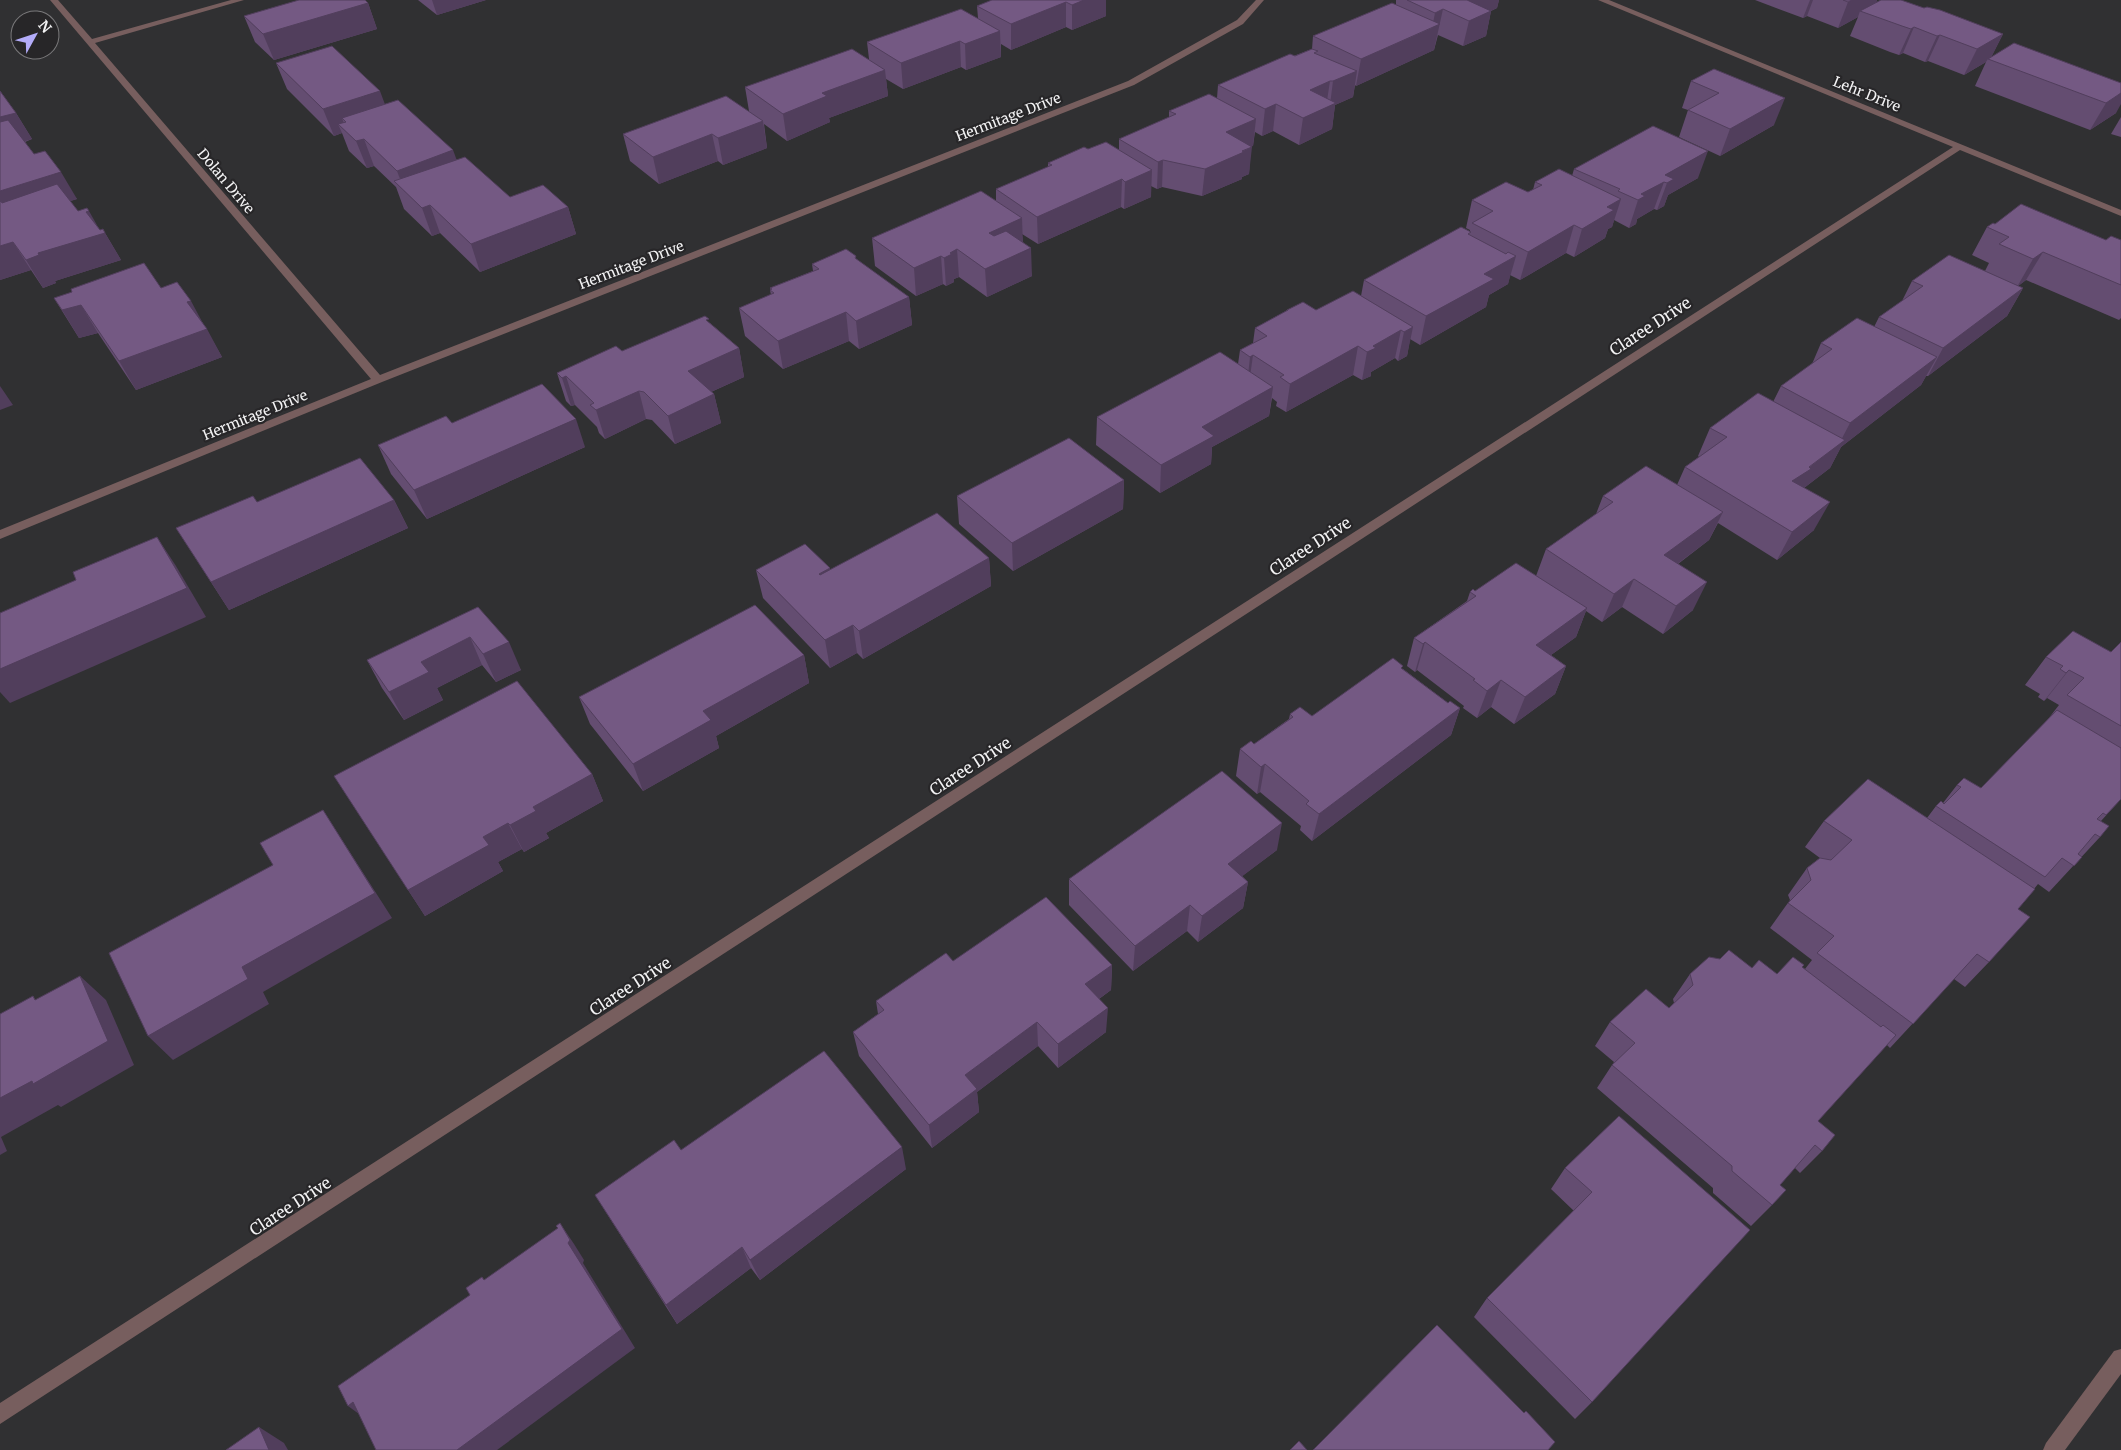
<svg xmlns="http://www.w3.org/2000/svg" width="2121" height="1450" font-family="Merriweather,serif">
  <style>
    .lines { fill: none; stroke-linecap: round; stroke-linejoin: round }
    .minor { fill: #775e5e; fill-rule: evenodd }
    .wall { fill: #644d71 }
    .shaded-wall { fill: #513e5c }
    .building { fill: #745983; stroke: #513e5c }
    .labels { text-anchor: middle; stroke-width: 4.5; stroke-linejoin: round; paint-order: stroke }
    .far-street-label { font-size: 14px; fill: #f3f3f4; stroke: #272628 }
    .street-label { font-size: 16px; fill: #f3f3f4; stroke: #272628 }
  </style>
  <rect width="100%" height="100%" fill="#303032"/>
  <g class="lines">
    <!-- minor -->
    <g class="minor">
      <polygon points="50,0 58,0 92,39 231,0 244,0 95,43 380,375 1128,81 1237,20 1256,0 1264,0 1243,24 1134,85 382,382 0,539 0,530 371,379"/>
      <polygon points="1598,0 1609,0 2121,210 2121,216 1960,150 0,1424 0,1403 1953,147"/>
      <polygon points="2121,1349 2121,1374 2065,1450 2043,1450 2046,1443 2114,1351"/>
    </g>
  </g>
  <!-- wall -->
  <g class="wall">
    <polygon points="418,0 486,0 437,15"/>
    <polygon points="992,0 1107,0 1106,0 1106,16 1072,30 1066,27 1011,50 1001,44 1001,57 966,70 961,67 903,89 886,79 888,96 829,118 830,122 787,141 764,124 767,148 723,165 718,161 659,184 630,161 623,134 749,111 745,87 869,59 867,42 978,18 977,6"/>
    <polygon points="1396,0 1499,0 1497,8 1491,11 1486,36 1463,46 1438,35 1434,50 1356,86 1355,85 1353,97 1335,105 1332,129 1299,145 1273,131 1262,136 1255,132 1253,146 1251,146 1249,174 1242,177 1242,179 1202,196 1162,187 1157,189 1151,186 1151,197 1124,209 1121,207 1038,244 1022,234 1023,242 1032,276 987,297 959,277 954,279 954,282 946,286 943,284 916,296 875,266 872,238 996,201 996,189 1048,167 1048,163 1088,149 1119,150 1119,139 1169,118 1169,111 1217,98 1218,85 1312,49 1313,36 1396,5"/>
    <polygon points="1755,0 1877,0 1876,3 1924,8 2003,34 1991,57 2121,83 2116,113 2090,130 1975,86 1986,62 1964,75 1928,61 1925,62 1903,53 1899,55 1890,52 1850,36 1858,17 1838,28 1807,16 1803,18"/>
    <polygon points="368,3 377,29 274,60 255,42 244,16"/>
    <polygon points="276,63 385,104 457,160 510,197 568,207 576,234 480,272 440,233 432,236 404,209 396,187 374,166 367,168 349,151 342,133 334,136 287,89"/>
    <polygon points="1714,69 1774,125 1720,156 1679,137 1688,110 1682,108 1691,81"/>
    <polygon points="0,91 16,113 32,139 25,142 34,154 77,199 70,201 78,211 100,230 105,233 121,260 55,281 56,283 43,288 31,270 0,280"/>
    <polygon points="2121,117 2121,137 2111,134"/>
    <polygon points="1574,169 1698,178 1668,195 1664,206 1657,210 1654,209 1637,219 1636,224 1629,228 1614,220 1612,227 1608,229 1605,238 1574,257 1566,253 1520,280 1510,275 1508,284 1489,295 1486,307 1420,345 1410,339 1407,356 1398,361 1395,358 1371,372 1371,376 1362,380 1353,375 1286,412 1276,406 1277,402 1272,398 1269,416 1212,447 1211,464 1160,493 1096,445 1097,417 1238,364 1240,350 1253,343 1255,328 1286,311 1287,310 1316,310 1361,296 1364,280 1470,231 1470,230 1466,228 1472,200 1528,192 1533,190 1535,182 1572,176"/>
    <polygon points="1995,224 2106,240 2121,240 2121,318 2119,320 2026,280 2018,286 2023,288 2007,316 1928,376 1926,376 1921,385 1841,447 1830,468 1804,488 1814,530 1777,560 1718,523 1709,540 1678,564 1693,610 1663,634 1622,607 1602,622 1586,611 1576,637 1551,655 1566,666 1555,694 1514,724 1491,707 1477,718 1463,708 1464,706 1417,670 1415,672 1407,666 1414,638 1467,601 1470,592 1536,576 1546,549 1596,514 1603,496 1677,485 1685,467 1699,457 1698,456 1710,428 1773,402 1781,386 1812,364 1821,343 1874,327 1879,317 1902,301 1912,281 1985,271 1989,263 1972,255 1987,227"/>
    <polygon points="856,256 856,260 909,297 912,325 859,349 849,341 783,369 745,336 739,308 771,295 770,290 771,290 770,288 813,271 812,264"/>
    <polygon points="161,288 202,322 222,357 136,390 98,333 79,338 54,298"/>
    <polygon points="710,323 739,348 744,377 711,392 714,394 721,423 675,444 652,420 646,419 605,439 599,433 597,427 575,405 571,406 566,401 557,373"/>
    <polygon points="452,423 585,447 427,519 391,474 378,445"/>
    <polygon points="1124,480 1123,509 1013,571 959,524 957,496"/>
    <polygon points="394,500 408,528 229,610 176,528 257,502"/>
    <polygon points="989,558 991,586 863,659 857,653 830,668 763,598 756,570 830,568 830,570"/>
    <polygon points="478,607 521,670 496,682 482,665 437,688 443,700 404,720 382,688 367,660"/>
    <polygon points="2121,642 2121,799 2101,821 2100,837 2049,892 2038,884 2018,909 1989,962 1965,987 1954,979 1890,1048 1887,1045 1818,1121 1822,1151 1800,1173 1795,1168 1780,1185 1772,1205 1751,1226 1713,1193 1713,1188 1597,1088 1612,1065 1614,1062 1595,1046 1610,1022 1669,1008 1674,1003 1673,999 1690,974 1752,968 1777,974 1802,968 1805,969 1812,960 1770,928 1790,900 1788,895 1807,868 1820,858 1805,847 1824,821 1927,818 1936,806 1943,803 1957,785 1981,788 2045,723 2059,705 2047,698 2044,701 2038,697 2040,694 2025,685 2046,657 2111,652"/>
    <polygon points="804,655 809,683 716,736 719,748 643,791 590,724 579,697"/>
    <polygon points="1403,669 1448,703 1460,708 1451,735 1312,841 1300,830 1301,826 1260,792 1257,794 1236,776 1240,749 1254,744 1289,719 1290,714 1312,716"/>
    <polygon points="592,774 603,801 546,833 549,838 524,852 522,849 498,862 503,871 425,916 334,776"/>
    <polygon points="1277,850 1242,876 1248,882 1243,908 1198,942 1187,931 1133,971 1069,905 1069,879"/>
    <polygon points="1112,965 1111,990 1099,999 1106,1032 1058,1068 1038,1046 977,1092 979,1112 932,1148 859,1056 853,1032 878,1014 876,1001"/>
    <polygon points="1619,1116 1592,1402 1575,1419 1474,1317 1487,1298 1574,1211 1551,1189 1565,1168"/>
    <polygon points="681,1150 906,1169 760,1280 751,1268 677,1324 595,1195"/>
  </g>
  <!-- shaded-wall -->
  <g class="shaded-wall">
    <polygon points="432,0 486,0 437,15"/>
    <polygon points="1084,0 1107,0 1106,0 1106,16 1072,30 1072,5"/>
    <polygon points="1464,0 1499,0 1497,8 1469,21"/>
    <polygon points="1810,0 1813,0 1807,16 1803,18"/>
    <polygon points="1852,0 1877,0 1873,9 1860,11 1858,17 1838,28 1848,2"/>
    <polygon points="1066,2 1066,27 1011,50 1011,24"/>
    <polygon points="368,3 377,29 274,60 263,34"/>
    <polygon points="1443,9 1434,50 1356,86 1361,59 1432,28 1435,13"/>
    <polygon points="1491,11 1486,36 1463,46 1469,21"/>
    <polygon points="1914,27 1903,53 1899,55 1911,29"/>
    <polygon points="1000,31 1001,57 966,70 965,44"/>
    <polygon points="2003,34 1990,60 1988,59 1986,62 1964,75 1977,49"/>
    <polygon points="1940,35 1928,61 1925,62 1937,36"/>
    <polygon points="960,41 961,67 903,89 901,63"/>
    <polygon points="885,70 888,96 829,118 830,122 787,141 783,114 822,93"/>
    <polygon points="1357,71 1353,97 1335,105 1332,129 1299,145 1303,118 1310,90 1330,81 1326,107 1330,105 1333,81"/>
    <polygon points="380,91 390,118 346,122 342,118 347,132 338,124 342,133 334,136 323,109"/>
    <polygon points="2121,93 2121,104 2116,113 2090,130 2106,103"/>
    <polygon points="1785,98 1774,125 1720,156 1730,129"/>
    <polygon points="1276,104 1273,131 1262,136 1265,109"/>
    <polygon points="16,113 32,139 0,149 0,117"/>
    <polygon points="1256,119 1253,146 1223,159 1226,132"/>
    <polygon points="763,121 767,148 723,165 718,138"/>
    <polygon points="712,134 718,161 659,184 653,157"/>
    <polygon points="364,139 374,166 367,168 356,141"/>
    <polygon points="1252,147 1249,174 1242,177 1242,179 1202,196 1205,169"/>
    <polygon points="453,150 463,177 405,192 397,171"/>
    <polygon points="1708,151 1698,178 1668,195 1664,206 1657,210 1667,183 1664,182 1654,209 1637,219 1636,224 1629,228 1638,200 1641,194 1665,175"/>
    <polygon points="1163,160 1162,187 1157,189 1158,162"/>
    <polygon points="1152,170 1151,197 1124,209 1125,182"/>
    <polygon points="61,172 77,199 1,224 0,221 0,191"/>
    <polygon points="1122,179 1121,207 1038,244 1037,217"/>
    <polygon points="1621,199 1612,227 1608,229 1605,238 1574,257 1582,229 1607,207"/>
    <polygon points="430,205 440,233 432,236 422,208"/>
    <polygon points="568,207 576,234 480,272 471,244"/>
    <polygon points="89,211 102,234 105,233 121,260 55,281 56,283 43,288 26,260 38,253 86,212"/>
    <polygon points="1022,218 1023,246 990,260 989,233"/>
    <polygon points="1574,225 1566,253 1520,280 1528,252"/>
    <polygon points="13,242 31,270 0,280 0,246"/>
    <polygon points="1031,248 1032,276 987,297 985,269"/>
    <polygon points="957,249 959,277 954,279 954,282 946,286 944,258 950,253"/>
    <polygon points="2043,252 2026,280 2017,287 2033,259"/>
    <polygon points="941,256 943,284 916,296 914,268"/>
    <polygon points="1516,256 1508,284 1489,295 1486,307 1420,345 1426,316 1484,274"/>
    <polygon points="2023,288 2007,316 1928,376 1943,348"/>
    <polygon points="909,297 912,325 859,349 856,321"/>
    <polygon points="191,301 206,329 187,302"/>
    <polygon points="81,305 98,333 79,338 62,310"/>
    <polygon points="846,312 849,341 783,369 778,341"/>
    <polygon points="1413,327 1407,356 1398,361 1404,332"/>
    <polygon points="207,329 222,357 136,390 119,361"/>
    <polygon points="1401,330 1395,358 1371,372 1371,376 1362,380 1367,352 1373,346"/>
    <polygon points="1358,346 1353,375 1286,412 1290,384"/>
    <polygon points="739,348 744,377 695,399 688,371"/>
    <polygon points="1253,355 1249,384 1247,385 1250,357"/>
    <polygon points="1937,357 1921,385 1841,447 1830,468 1800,491 1792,481 1839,444 1850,423"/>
    <polygon points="566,376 575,405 571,406 562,378"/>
    <polygon points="0,386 13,405 0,410"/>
    <polygon points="1273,387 1269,416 1212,447 1211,464 1160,493 1161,465 1202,427"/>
    <polygon points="639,391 646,419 605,439 596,410"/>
    <polygon points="714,394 721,423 675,444 668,416"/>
    <polygon points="576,419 585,447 427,519 414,490"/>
    <polygon points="1124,480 1123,509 1013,571 1012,543"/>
    <polygon points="394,500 408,528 229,610 211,582"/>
    <polygon points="1830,502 1814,530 1777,560 1792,532"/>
    <polygon points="1723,512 1709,540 1652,583 1664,555"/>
    <polygon points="157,537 176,566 206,617 10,703 0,692 0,669"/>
    <polygon points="989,558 991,586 863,659 859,631"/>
    <polygon points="830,568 834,597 819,574"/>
    <polygon points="1634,579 1622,607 1602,622 1614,594"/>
    <polygon points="1707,582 1693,610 1663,634 1676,606"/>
    <polygon points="1587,608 1576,637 1526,673 1536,645"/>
    <polygon points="853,625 857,653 830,668 825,640"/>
    <polygon points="470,637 482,665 437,688 443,700 404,720 389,692 421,662"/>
    <polygon points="509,642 521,670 496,682 483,654"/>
    <polygon points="1425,642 1417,670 1415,672 1423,644"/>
    <polygon points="804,655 809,683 716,736 719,748 643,791 633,764 703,711"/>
    <polygon points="1566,666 1555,694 1514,724 1525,697"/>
    <polygon points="2069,670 2047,698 2044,701 2066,673"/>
    <polygon points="1501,680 1491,707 1477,718 1487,691"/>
    <polygon points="1460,708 1451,735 1312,841 1319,814"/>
    <polygon points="1265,764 1260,792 1257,794 1261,767"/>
    <polygon points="592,774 603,801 546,833 549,838 524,852 510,825 533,807"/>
    <polygon points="323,810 392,918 263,992 269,1004 173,1060 148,1036 242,967"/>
    <polygon points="508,823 522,849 498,862 503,871 425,916 408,890 483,837"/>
    <polygon points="1282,823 1277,850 1224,890 1228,864"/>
    <polygon points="1248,882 1243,908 1198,942 1202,916"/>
    <polygon points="1190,905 1187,931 1133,971 1135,946"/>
    <polygon points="1112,965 1111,990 1085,1009 1085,984"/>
    <polygon points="80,976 106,1000 134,1065 61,1107 58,1105 1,1137 7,1151 0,1155 0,1098"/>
    <polygon points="1108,1008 1106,1032 1058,1068 1058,1044"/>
    <polygon points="1037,1022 1038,1046 977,1092 979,1112 932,1148 929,1125 965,1075"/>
    <polygon points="902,1147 906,1169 760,1280 750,1260"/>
    <polygon points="560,1223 574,1244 584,1260 583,1263 635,1348 497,1450 457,1450 568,1243"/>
    <polygon points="742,1247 751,1268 677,1324 666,1305"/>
    <polygon points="353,1402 370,1422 348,1406"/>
    <polygon points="259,1427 284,1443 288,1450 269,1450"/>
  </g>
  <!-- building -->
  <g class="building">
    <polygon points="299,0 365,0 368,3 263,34 244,16"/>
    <polygon points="992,0 1084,0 1072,5 1066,2 1011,24 977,6"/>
    <polygon points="1407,0 1467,0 1491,11 1469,21 1443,9 1435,13"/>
    <polygon points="1843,0 1852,0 1848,2"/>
    <polygon points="1881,0 1901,0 1924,8 1927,7 1940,10 2003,34 1977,49 1940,35 1937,36 1914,27 1911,29 1902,26 1860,11"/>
    <polygon points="1392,3 1440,24 1361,59 1313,36"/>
    <polygon points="961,9 1000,31 965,44 960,41 901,63 867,42"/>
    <polygon points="2014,43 2121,83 2121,93 2106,103 1988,59"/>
    <polygon points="332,46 380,91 323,109 276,63"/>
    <polygon points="852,49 885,70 822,93 827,96 783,114 745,87"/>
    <polygon points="1312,49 1318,51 1314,53 1357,71 1333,81 1330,81 1310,90 1336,103 1303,118 1276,104 1265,109 1218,85 1290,54 1295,56"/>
    <polygon points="1714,69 1785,98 1730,129 1688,110 1719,93 1691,81"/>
    <polygon points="0,91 16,113 0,117"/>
    <polygon points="1209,94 1256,119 1226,132 1252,147 1242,151 1244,152 1205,169 1163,160 1158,162 1119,139 1176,114 1169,111"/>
    <polygon points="726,96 763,121 718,138 712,134 653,157 623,134"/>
    <polygon points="398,100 453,150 397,171 364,139 356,141 338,124 346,122 342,118"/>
    <polygon points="8,120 34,154 45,151 61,172 0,191 0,122"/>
    <polygon points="1653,126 1708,151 1665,175 1674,179 1667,183 1664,182 1641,194 1645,196 1638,200 1618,191 1620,189 1574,169"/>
    <polygon points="1106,142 1152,170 1125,182 1122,179 1037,217 996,189 1052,165 1048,163 1084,147 1088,149"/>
    <polygon points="465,157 510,197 543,185 568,207 471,244 430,205 422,208 394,181"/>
    <polygon points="1559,169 1621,199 1607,207 1614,210 1582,229 1574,225 1528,252 1472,223 1493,211 1472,200 1506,182 1528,192 1542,185 1535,182"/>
    <polygon points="57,184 78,211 87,208 89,211 86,212 100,230 103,229 105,233 38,253 39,255 26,260 13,242 0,246 0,202 1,201 2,203"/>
    <polygon points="981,191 1022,218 989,233 994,236 1006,231 1031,248 985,269 957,249 950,253 952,254 944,258 941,256 914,268 872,238"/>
    <polygon points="2021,204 2106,240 2111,236 2121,240 2121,285 2043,252 2033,259 1999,244 2009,237 1987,227 1993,223 1995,224"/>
    <polygon points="1461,227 1471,232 1468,234 1506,254 1508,252 1516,256 1484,274 1494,279 1426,316 1364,280"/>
    <polygon points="846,249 856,256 855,258 909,297 856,321 846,312 778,341 739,308 774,293 770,290 772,289 770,288 819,269 812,264"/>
    <polygon points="1949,255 2023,288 1943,348 1879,317 1923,286 1912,281"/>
    <polygon points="144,263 161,288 177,282 191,301 187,302 207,329 119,361 81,305 62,310 54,298 72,292 71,289"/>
    <polygon points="1353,291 1413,327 1404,332 1401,330 1373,346 1376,348 1367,352 1358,346 1290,384 1280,377 1284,375 1253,355 1250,357 1240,350 1267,336 1255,328 1288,310 1287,310 1303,302 1316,310"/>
    <polygon points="705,316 709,319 706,320 739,348 688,371 714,394 668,416 644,392 639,391 596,410 590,405 594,403 566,376 562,378 557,373 616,346 622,351"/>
    <polygon points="1857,318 1937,357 1850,423 1781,386 1832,349 1821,343"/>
    <polygon points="1220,352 1273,387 1202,427 1214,436 1161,465 1097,417"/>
    <polygon points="542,384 576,419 414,490 378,445 446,416 452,423"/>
    <polygon points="1758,393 1845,440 1809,467 1811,469 1792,481 1830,502 1792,532 1685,467 1727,437 1710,428"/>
    <polygon points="1069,438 1124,480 1012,543 957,496"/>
    <polygon points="360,458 394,500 211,582 176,528 253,496 257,502"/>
    <polygon points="1646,466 1723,512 1664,555 1707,582 1676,606 1634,579 1614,594 1546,549 1613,502 1603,496"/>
    <polygon points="937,513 989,558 859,631 853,625 825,640 756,570 805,544 830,568 819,574 820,575"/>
    <polygon points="157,537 187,588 0,669 0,613 76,580 73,572"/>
    <polygon points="1516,563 1587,608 1536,645 1566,666 1525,697 1501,680 1487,691 1473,680 1475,679 1425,642 1423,644 1414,638 1476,596 1470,592 1473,589 1475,591"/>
    <polygon points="755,605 804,655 703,711 711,720 633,764 579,697"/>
    <polygon points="478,607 509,642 483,654 470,637 421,662 429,672 389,692 367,660"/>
    <polygon points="2073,631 2111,652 2121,642 2121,726 2067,695 2084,678 2069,670 2066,673 2060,669 2063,666 2046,657"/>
    <polygon points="1393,658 1403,666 1401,668 1448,703 1450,701 1460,708 1319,814 1306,804 1309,801 1265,764 1261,767 1240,749 1251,741 1254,744 1293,717 1290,714 1300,707 1312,716"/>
    <polygon points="517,681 592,774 533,807 536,811 510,825 508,823 483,837 489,845 408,890 334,776"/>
    <polygon points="2057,710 2121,748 2121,799 2106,815 2103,813 2097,819 2109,826 2100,837 2095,834 2078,854 2082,857 2074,866 2062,858 2045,877 1936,806 1941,801 1944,804 1961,787 1957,785 1964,778 1981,788"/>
    <polygon points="1222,771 1282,823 1228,864 1248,882 1202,916 1190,905 1135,946 1069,879"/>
    <polygon points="1868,779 2035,889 2018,909 2030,917 1989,962 1977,954 1913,1024 1817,953 1834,936 1788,903 1811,880 1807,868 1820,858 1831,860 1852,840 1824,821"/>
    <polygon points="323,810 375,893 242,967 248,979 148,1036 109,953 273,865 260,843"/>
    <polygon points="1046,897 1112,965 1085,984 1108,1008 1058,1044 1037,1022 965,1075 977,1089 929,1125 853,1032 884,1010 876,1001 946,953 953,961"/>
    <polygon points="1729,950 1752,968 1759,960 1777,974 1793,957 1804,965 1802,967 1881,1027 1883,1025 1896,1035 1818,1121 1835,1135 1822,1151 1815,1145 1780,1185 1786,1190 1772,1205 1732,1171 1732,1166 1612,1065 1635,1043 1610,1022 1646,989 1669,1008 1693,985 1690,974 1709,957 1720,959"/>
    <polygon points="80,976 108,1041 33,1084 32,1081 0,1098 0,1014 33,996 35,1000"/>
    <polygon points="824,1051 902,1147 750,1260 742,1247 666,1305 595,1195 674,1140 681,1150"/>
    <polygon points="1619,1116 1750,1230 1592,1402 1487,1298 1592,1192 1565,1168"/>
    <polygon points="560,1223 570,1240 568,1243 622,1329 457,1450 376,1450 353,1402 348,1406 338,1386 470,1295 466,1288 482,1277 484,1280 558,1228 556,1226"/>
    <polygon points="1437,1325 1524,1413 1526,1411 1555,1442 1548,1450 1313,1450"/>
    <polygon points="259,1427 269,1450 226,1450"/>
    <polygon points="1299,1441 1307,1450 1290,1450"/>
  </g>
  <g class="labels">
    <!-- far-street labels -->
    <g class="far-street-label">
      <text transform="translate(1867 94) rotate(22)" y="5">Lehr Drive</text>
      <text transform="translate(1008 117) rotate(-21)" y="5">Hermitage Drive</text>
      <text transform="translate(226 181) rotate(50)" y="5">Dolan Drive</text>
      <text transform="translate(631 265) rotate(-21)" y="5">Hermitage Drive</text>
      <text transform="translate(255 415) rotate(-22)" y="5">Hermitage Drive</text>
    </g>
    <!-- street labels -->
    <g class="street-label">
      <text transform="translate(1650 326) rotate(-33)" y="6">Claree Drive</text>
      <text transform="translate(1310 546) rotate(-33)" y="6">Claree Drive</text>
      <text transform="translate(970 766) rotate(-33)" y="6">Claree Drive</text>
      <text transform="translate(630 986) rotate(-33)" y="6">Claree Drive</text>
      <text transform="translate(290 1206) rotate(-33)" y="6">Claree Drive</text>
    </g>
  </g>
  <!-- north arrow -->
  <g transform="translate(35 35) rotate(50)"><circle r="24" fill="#272628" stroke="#79787a"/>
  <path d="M0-4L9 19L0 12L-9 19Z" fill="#b3acf9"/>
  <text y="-8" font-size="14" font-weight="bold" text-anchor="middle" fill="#f3f3f4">N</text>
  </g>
</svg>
